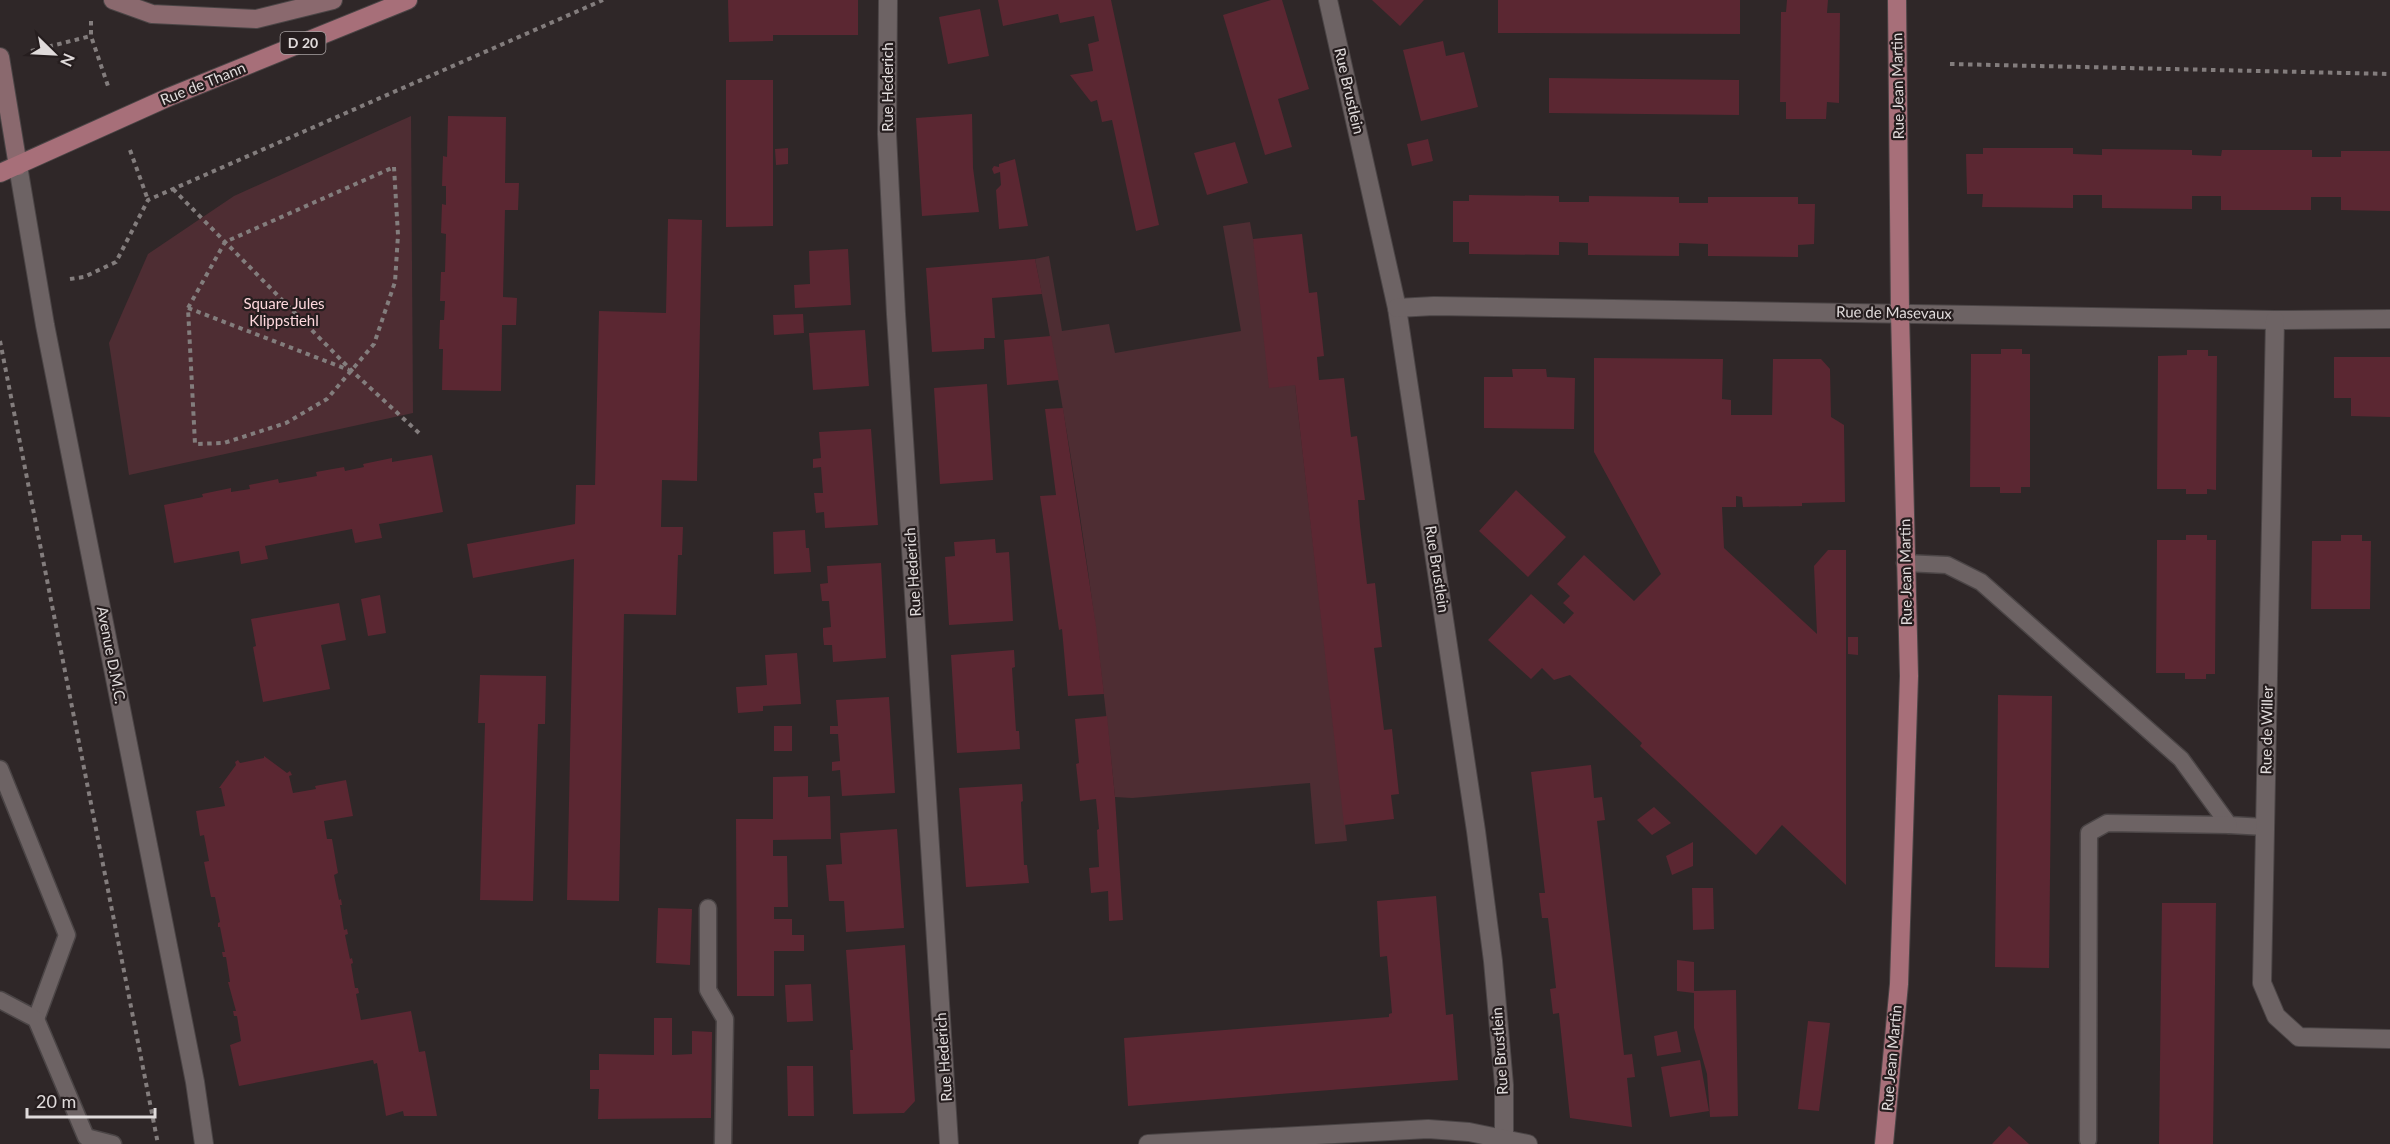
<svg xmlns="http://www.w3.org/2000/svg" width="2390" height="1144" font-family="Lato,sans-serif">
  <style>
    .green { fill: #4e2d33 }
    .building { fill: #5b2732 }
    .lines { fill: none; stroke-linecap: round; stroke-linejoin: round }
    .lane-casing { stroke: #4b4546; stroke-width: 19 }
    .street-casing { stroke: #4b4546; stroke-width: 20 }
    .secondary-casing { stroke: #4b4546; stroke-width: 20 }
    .primary-casing { stroke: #4b4546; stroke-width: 20 }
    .path { stroke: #837d7d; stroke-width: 4; stroke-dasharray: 4.5 4.5; stroke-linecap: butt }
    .lane { stroke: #6d6364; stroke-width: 16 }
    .street { stroke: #6d6364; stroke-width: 18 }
    .secondary { stroke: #8a696e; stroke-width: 18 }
    .primary { stroke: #a76f79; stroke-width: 18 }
    .labels { text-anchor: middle; stroke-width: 4.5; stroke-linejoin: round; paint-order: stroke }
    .shield { fill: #251d1e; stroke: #a8a2a2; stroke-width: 1.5 }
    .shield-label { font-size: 14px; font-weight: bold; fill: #e0dbdb }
    .street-label { font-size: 15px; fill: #e0dbdb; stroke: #251d1e }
    .park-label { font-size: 15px; fill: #fdd7dc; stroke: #251d1e }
  </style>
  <rect width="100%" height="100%" fill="#2f2728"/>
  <!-- green -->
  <g class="green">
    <polygon points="411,116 413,413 129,475 109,343 148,254 234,196"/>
    <path d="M1250 222 1253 239 1295 385 1347 841 1315 844 1310 783 1132 798 1115 797C1097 617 1071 437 1035 259L1049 256 1062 331 1109 324 1115 353 1241 331 1223 226Z"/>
  </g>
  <!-- building -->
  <g class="building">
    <polygon points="728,0 858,0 858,35 773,35 773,41 729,42"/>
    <polygon points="998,0 1111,0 1159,225 1136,231 1112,120 1102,122 1097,100 1091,102 1070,75 1093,71 1088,44 1099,41 1094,16 1060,23 1058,14 1003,26"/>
    <polygon points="1271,0 1282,0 1309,89 1278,99 1292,147 1265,155 1223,15"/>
    <polygon points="1372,0 1424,0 1400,26"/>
    <polygon points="1498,0 1740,0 1740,34 1498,33"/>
    <polygon points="1787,0 1828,0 1827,13 1840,13 1839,103 1827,102 1826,119 1786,119 1786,102 1780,102 1781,12 1786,12"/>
    <polygon points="980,9 989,56 948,64 939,17"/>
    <polygon points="1443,41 1446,56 1464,52 1478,107 1421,121 1403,50"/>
    <polygon points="1549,78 1739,80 1739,115 1549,113"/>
    <polygon points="726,80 773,80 773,226 726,227"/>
    <polygon points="972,114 973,168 979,212 922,216 916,118"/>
    <polygon points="448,116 506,117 505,183 519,183 518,210 505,210 503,297 517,298 516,325 502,325 501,391 442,390 443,349 439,349 440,320 444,320 445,301 440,301 441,272 445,272 446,234 441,233 442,204 446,205 446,186 442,186 443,156 447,157"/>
    <polygon points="1428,139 1433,161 1412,166 1407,144"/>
    <polygon points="1235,142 1248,183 1207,195 1194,153"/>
    <polygon points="788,148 788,164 776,165 775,149"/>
    <polygon points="1983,148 2073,148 2073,154 2102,155 2102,149 2192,150 2192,155 2221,156 2222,150 2312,150 2312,157 2341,157 2341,151 2390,151 2390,211 2341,210 2341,197 2311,197 2311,210 2221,210 2221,196 2192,196 2192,209 2102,208 2102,195 2073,195 2073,208 1982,207 1983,194 1967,194 1966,154 1983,154"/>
    <polygon points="1015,159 1028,226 999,229 996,190 1001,185 1000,172 994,174 992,169 994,166 999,167 999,164"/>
    <polygon points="1469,195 1559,196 1559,202 1589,202 1589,196 1679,197 1679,203 1708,203 1708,197 1798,197 1798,204 1815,204 1814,244 1798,245 1798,257 1708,256 1708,244 1679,243 1679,256 1588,255 1588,243 1559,242 1559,255 1469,254 1469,242 1453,242 1453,201 1469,201"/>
    <polygon points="668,219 702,220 697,481 662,480 661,527 683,527 682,555 678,555 676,615 624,614 619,901 567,900 574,559 473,578 467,544 575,524 576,485 595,485 599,311 666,313"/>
    <polygon points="1302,234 1309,293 1317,292 1324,356 1317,357 1319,380 1344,378 1351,437 1357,436 1365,500 1358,500 1360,526 1367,584 1375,583 1382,647 1374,648 1377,672 1384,730 1392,729 1399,794 1391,795 1394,819 1344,825 1295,385 1269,388 1253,239"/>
    <polygon points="848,249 851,305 795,308 794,285 810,284 809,251"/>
    <polygon points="1035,259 1042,294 992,298 995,338 984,338 984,349 932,352 926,268"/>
    <polygon points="803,314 804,333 774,335 773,315"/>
    <polygon points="865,330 869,386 813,390 809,333"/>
    <polygon points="1051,336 1059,380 1007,385 1004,340"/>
    <polygon points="2001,349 2022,349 2022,354 2030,354 2030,487 2021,487 2021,493 2000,493 2000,487 1970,487 1971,354 2001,354"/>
    <polygon points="2187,350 2208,350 2208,356 2217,356 2216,490 2207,489 2207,494 2186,494 2186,489 2157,489 2158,356 2187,355"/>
    <polygon points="2334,357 2390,357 2390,417 2351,416 2351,398 2334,398"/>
    <polygon points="1594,358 1723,359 1722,399 1731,400 1731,415 1772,415 1773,359 1821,359 1830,369 1831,417 1844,425 1845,502 1802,503 1802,506 1743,507 1742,497 1736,496 1736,507 1722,507 1724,548 1817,634 1814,566 1828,550 1846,550 1846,885 1782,825 1756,855 1640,746 1642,743 1570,675 1554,680 1542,668 1531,679 1488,640 1531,594 1564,624 1574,613 1563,603 1570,596 1557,584 1584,555 1634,601 1661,574 1594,452"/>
    <polygon points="1512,369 1546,369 1547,377 1575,378 1574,429 1484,428 1484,377 1513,377"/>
    <polygon points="987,384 993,480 940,484 934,388"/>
    <polygon points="1063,408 1096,626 1104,694 1068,696 1062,629 1059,630 1040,496 1056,495 1045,409"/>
    <polygon points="871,429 878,525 825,528 824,512 816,513 814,493 823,493 821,467 813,468 813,459 821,458 819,432"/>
    <polygon points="432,455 443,512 379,524 382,538 355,543 352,529 265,546 268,559 241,564 239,551 174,563 164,505 203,497 202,494 231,488 231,492 250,489 249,485 278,479 279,483 317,476 316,472 344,467 345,471 364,467 363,464 392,458 392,462"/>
    <polygon points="1516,490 1566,537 1528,577 1479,531"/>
    <polygon points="805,530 806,548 809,548 811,572 774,574 773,532"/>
    <polygon points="2186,535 2207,535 2207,540 2216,540 2215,674 2206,674 2206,679 2185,679 2185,673 2156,673 2157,540 2186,540"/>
    <polygon points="2341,535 2362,535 2362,541 2371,541 2370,609 2311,609 2312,541 2341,541"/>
    <polygon points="995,539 996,553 1009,552 1013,621 949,625 945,557 955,556 954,542"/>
    <polygon points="881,563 886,658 833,662 832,645 824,645 823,636 823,628 831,627 829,601 822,601 820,584 828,583 827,566"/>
    <polygon points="380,595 386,633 368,636 361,599"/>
    <polygon points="339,603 346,640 321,645 330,689 263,702 253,647 256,646 251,619"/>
    <polygon points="1848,637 1858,637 1858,655 1848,654"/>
    <polygon points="1014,650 1015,667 1012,668 1016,731 1019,731 1020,749 957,753 951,655"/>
    <polygon points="797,653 801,704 763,706 763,711 738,713 736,687 767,685 765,655"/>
    <polygon points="480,675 546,676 545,724 538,724 533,901 480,900 485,723 478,723"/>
    <polygon points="1998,695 2052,696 2049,968 1995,967"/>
    <polygon points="889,697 895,793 842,796 840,770 832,771 832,762 840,761 838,734 830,734 830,726 838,726 836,700"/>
    <polygon points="1107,716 1115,797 1123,920 1109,921 1108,891 1091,893 1089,868 1099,867 1097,830 1099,829 1096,799 1080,801 1076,764 1079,763 1075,719"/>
    <rect x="774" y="726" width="18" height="25"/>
    <polygon points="264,756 287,773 290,771 292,775 289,776 293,793 316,789 315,786 346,780 353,816 324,821 327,839 332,839 338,873 334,875 339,900 341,899 342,905 340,905 344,930 347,929 348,934 345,935 350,959 352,958 353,963 351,964 355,988 358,988 359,993 356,994 361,1020 411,1011 419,1052 425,1051 437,1116 404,1116 403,1111 386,1116 377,1063 374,1064 373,1060 239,1086 230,1045 241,1041 237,1016 234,1016 233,1011 236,1011 228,982 230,982 226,957 223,957 222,952 225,952 220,927 218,927 218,923 220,922 215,897 211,897 204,862 209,861 204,835 200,836 196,811 225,806 221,788 219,788 236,765 235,762 238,760 240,763 264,758"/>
    <polygon points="1591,765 1594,798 1602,797 1605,820 1597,821 1624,1055 1632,1054 1635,1077 1627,1078 1632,1127 1570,1118 1559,1013 1553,1014 1550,989 1556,988 1548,918 1542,918 1539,893 1545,893 1531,772"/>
    <polygon points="808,776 808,797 830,796 831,839 773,840 773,856 787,856 788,907 774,907 774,919 792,919 792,935 804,935 804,951 774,951 774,996 737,996 736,819 773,819 773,777"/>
    <polygon points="1022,784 1023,801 1021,802 1024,865 1027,865 1029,883 966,887 959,788"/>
    <polygon points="1654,807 1671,823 1652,835 1637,820"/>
    <polygon points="897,829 904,928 846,932 844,901 829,901 826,865 842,864 840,833"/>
    <polygon points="1693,842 1693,866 1672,875 1666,856"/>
    <polygon points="1692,888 1713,888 1714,929 1693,930"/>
    <polygon points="1436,896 1446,1015 1453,1014 1458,1080 1128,1106 1124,1038 1389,1017 1389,1014 1392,1013 1387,956 1380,957 1377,901"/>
    <polygon points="2162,903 2216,903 2213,1144 2159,1144"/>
    <polygon points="658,908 692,909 690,965 656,963"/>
    <polygon points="905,945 915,1101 904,1113 853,1114 850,1050 853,1050 846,950"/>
    <polygon points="1677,960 1694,962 1694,991 1736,990 1738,1116 1710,1117 1707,1074 1694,1028 1694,993 1677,991"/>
    <polygon points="811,984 813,1021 787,1022 785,985"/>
    <polygon points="654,1018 672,1018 672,1055 692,1054 692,1031 712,1032 711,1118 598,1119 599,1089 590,1089 590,1070 599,1070 599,1054 654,1055"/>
    <polygon points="1808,1021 1830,1023 1819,1111 1798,1109"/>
    <polygon points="1677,1031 1681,1052 1657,1056 1654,1036"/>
    <polygon points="1700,1060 1709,1111 1670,1117 1661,1067"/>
    <polygon points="787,1066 813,1066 814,1116 788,1116"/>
    <polygon points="2009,1126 2029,1144 1992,1144"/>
  </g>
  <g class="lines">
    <!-- lane casing -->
    <g class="lane-casing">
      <g id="lane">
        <polyline points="1905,563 1947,565 1981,582 2181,759 2229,825 2265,827"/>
        <polyline points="0,769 67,935 36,1019"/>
        <polyline points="708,908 708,990 725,1019 723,1144"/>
        <polyline points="0,1000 36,1019 86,1137 113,1144"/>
        <polyline points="2088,1140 2089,833 2107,823 2229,825"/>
      </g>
    </g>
    <!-- street casing -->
    <g class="street-casing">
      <g id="street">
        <polyline points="888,0 887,134 896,314 949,1144"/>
        <polyline points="1328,0 1397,308 1476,831 1493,961 1504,1085 1504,1144"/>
        <polyline points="18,166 45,325 195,1082 204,1144"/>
        <polyline points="1397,308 1434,306 2275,320 2390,319"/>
        <polyline points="2275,320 2262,983 2276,1016 2299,1037 2390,1039"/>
        <polyline points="1148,1144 1428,1129 1469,1132 1528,1144"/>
      </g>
    </g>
    <!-- secondary casing -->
    <g class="secondary-casing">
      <g id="secondary">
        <polyline points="113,0 152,14 256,19 333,0"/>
        <polyline points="0,57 18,166"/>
      </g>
    </g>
    <!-- primary casing -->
    <g class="primary-casing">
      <g id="primary">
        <polyline points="0,173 169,97 408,0"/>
        <polyline points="1884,1144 1899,984 1909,676 1900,313 1897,0"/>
      </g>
    </g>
    <!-- path -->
    <g class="path">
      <polyline points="91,21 91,36 109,89"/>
      <polyline points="31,51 91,36"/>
      <polyline points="1950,64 2390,74"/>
      <polyline points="130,150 148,200"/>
      <polygon points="394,167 398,235 395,282 374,344 327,399 286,423 224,443 195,444 188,308 225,242"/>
      <polyline points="173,189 352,371 419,433"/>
      <polyline points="70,279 84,277 116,262 148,200 603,0"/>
      <polyline points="188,308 349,370"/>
      <polyline points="0,341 158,1144"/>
    </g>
    <!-- lane -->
    <use href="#lane" class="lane"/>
    <!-- street -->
    <use href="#street" class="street"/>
    <!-- secondary -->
    <use href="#secondary" class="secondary"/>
    <!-- primary -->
    <use href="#primary" class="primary"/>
  </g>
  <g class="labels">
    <!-- shield labels -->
    <rect class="shield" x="280.5" y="32" width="45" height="22" rx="4.5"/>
    <g class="shield-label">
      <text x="303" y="48">D 20</text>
    </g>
    <!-- street labels -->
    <g class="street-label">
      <text transform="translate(203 84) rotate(-22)" y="5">Rue de Thann</text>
      <text transform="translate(1898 86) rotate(-91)" y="5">Rue Jean Martin</text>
      <text transform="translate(888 87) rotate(-90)" y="5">Rue Hederich</text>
      <text transform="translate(1349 91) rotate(77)" y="5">Rue Brustlein</text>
      <text transform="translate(1894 313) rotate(1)" y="5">Rue de Masevaux</text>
      <text transform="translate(1437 569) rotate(81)" y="5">Rue Brustlein</text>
      <text transform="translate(913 572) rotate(-94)" y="5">Rue Hederich</text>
      <text transform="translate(1906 572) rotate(-91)" y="5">Rue Jean Martin</text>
      <text transform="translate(111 655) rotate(79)" y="5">Avenue D.M.C.</text>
      <text transform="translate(2267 730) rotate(-89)" y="5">Rue de Willer</text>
      <text transform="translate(1500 1051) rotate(-94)" y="5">Rue Brustlein</text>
      <text transform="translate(944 1057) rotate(-94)" y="5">Rue Hederich</text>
      <text transform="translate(1892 1058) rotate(-85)" y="5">Rue Jean Martin</text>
    </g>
    <!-- park labels -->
    <g class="park-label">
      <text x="284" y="309">Square Jules<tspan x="284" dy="17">Klippstiehl</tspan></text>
    </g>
  </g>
  <!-- north arrow -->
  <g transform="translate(54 54) rotate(114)" stroke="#251d1e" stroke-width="4.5" paint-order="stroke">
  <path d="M0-4.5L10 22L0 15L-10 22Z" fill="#e0dbdb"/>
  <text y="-9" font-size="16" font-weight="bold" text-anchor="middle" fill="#e0dbdb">N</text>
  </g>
  <!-- scale -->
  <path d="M27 1108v9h128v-9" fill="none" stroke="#e0dbdb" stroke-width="3"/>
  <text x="36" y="1108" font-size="18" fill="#e0dbdb" stroke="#251d1e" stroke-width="4.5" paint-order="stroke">20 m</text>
</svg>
